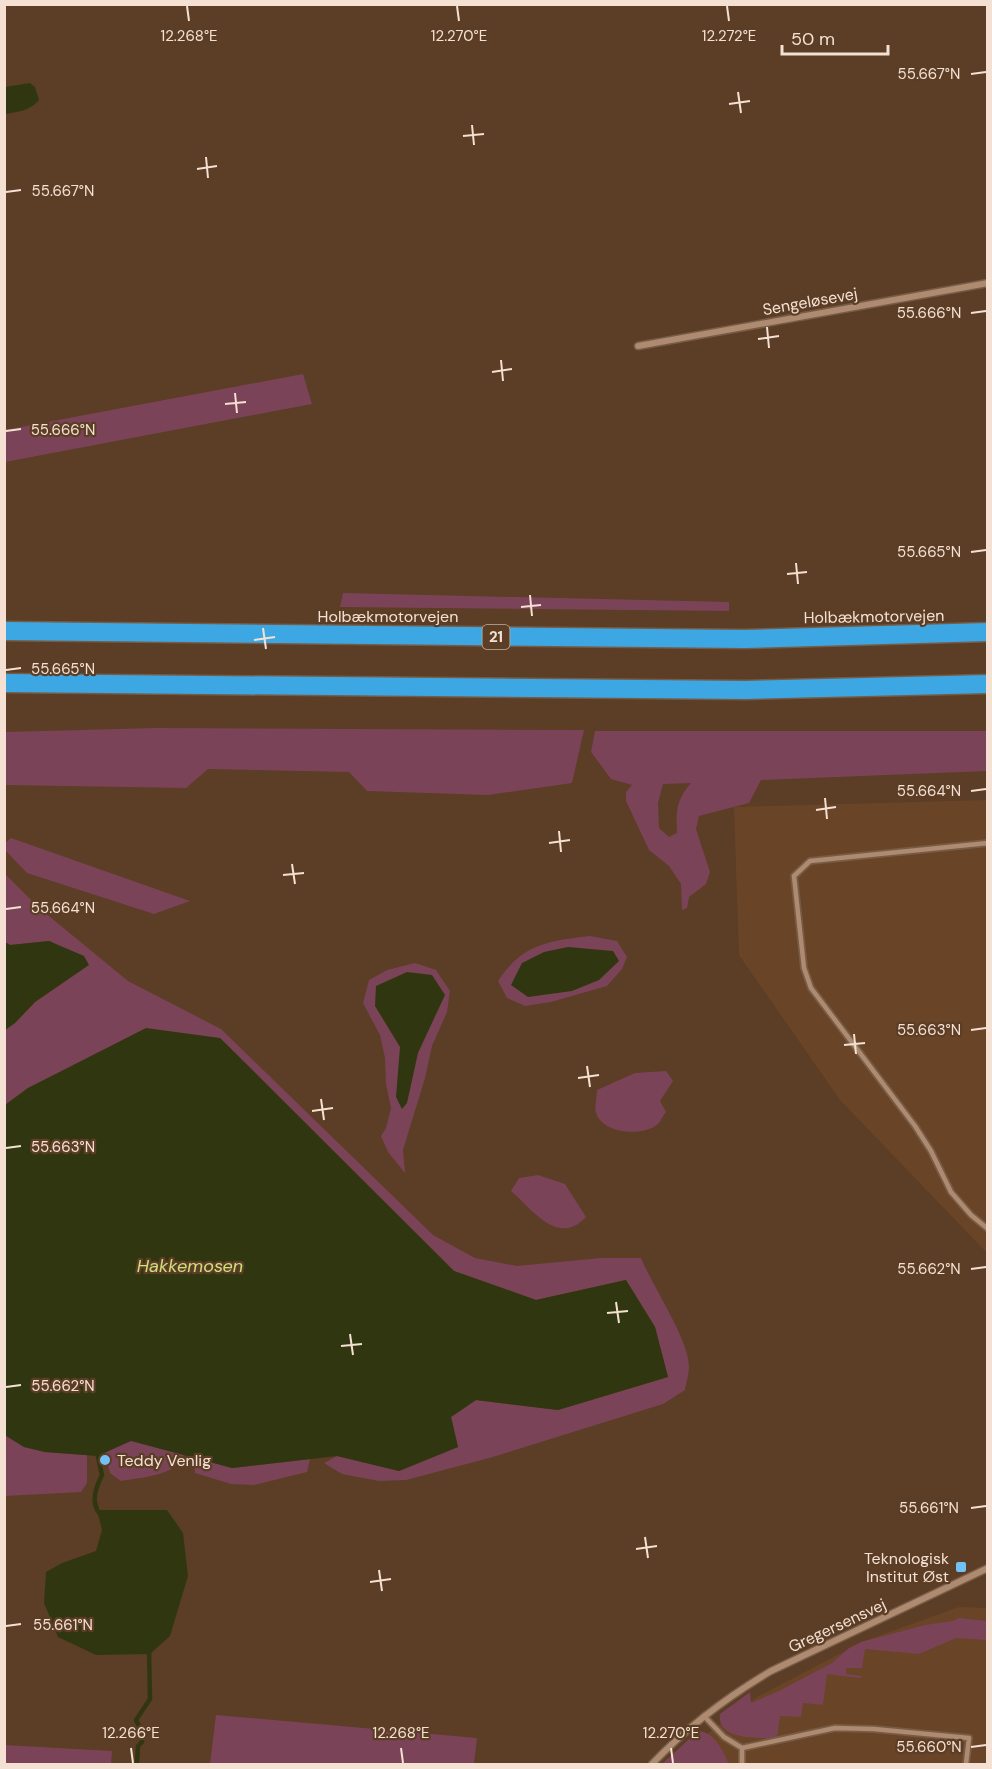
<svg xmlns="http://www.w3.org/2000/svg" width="992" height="1769" font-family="'DM Sans',sans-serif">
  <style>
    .built { fill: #694427 }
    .green { fill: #7b4357; fill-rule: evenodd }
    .water { fill: #303710 }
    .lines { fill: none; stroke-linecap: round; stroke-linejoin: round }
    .stream { stroke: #303710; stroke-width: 4.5 }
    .lane-casing { stroke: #765c46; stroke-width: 8 }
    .street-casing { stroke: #765c46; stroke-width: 9 }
    .highway-casing { stroke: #765c46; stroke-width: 21 }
    .lane { stroke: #ad8a70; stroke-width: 4.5 }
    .street { stroke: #ad8a70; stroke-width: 6 }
    .highway { stroke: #3da7e3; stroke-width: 18 }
    .ticks { fill: none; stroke: #f4e1d3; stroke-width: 2 }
    .poi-dot { fill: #71c1f5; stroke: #5c3d25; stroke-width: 2 }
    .labels { text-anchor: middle; stroke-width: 4.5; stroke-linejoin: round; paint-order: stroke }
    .shield { fill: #5c3d25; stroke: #c6b09f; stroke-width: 1.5 }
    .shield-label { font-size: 15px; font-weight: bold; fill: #f4e1d3 }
    .street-label { font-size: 16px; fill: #f4e1d3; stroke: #5c3d25 }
    .poi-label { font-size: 16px; fill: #f4e1d3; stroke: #5c3d25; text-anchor: start }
    .water-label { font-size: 18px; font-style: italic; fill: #cde07b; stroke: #5c3d25 }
    .ticks-label { font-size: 15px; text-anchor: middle; fill: #f4e1d3; stroke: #5c3d25; stroke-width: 4.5; stroke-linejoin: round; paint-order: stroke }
  </style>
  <rect width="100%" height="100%" fill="#5c3d25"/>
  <!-- built -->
  <g class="built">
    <polygon points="987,800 987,1253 840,1100 739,955 734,807"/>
    <polygon points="959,1607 987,1608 987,1764 669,1764 673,1759 757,1697 864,1641"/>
  </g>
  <!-- green -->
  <g class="green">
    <polygon points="303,374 312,404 5,462 5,430"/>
    <polygon points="343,593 729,602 729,611 340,607"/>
    <polygon points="156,728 584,730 572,783 488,795 367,791 349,772 208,769 186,788 5,785 5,732"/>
    <path d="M595 731H987V771L761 780 749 803 699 816 696 829 710 872 706 884 689 897 687 908 682 910 681 884 669 866 649 850 626 801V792L632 785 611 779 591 752ZM691 783C676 800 676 811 677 833L669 837 659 828 658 803 663 784Z"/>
    <polygon points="11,838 190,901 154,914 27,873 5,850 5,843"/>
    <path d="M5 874 38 907 128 981 221 1029 433 1235 475 1258 517 1266 601 1258H641C653 1287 688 1338 689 1366 689 1374 686 1383 685 1390L663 1404 493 1457 406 1480 379 1481 342 1474 324 1463 337 1456 399 1471 458 1447 451 1417 476 1400 558 1410 668 1377 655 1327 626 1280 536 1300 454 1271 220 1038 84 1061 28 1088 5 1105V1030L15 1023 35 1002 88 965 50 941 10 945 5 942Z"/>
    <path d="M590 936 617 941 627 957 622 969 607 986 551 1002 525 1006 507 998 498 981C522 944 548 941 590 936Z"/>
    <polygon points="415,963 436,970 450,991 447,1012 432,1046 425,1078 403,1150 405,1173 388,1152 381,1136 386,1128 391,1108 386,1084 385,1058 380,1035 363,1003 369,980 387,970"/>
    <path d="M666 1071 673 1081 660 1101 666 1112C663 1115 661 1121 658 1124 643 1137 603 1134 596 1113 594 1107 597 1097 597 1090L635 1073Z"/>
    <path d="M538 1175 565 1184 586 1217C558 1247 533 1210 511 1191L519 1178Z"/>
    <polygon points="4,1435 24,1447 45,1452 87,1455 87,1483 81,1492 5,1496"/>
    <path d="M131 1440 184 1455C174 1477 142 1477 121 1481L110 1473 105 1453Z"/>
    <polygon points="198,1458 232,1468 310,1459 307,1472 254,1485 231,1484 195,1473 194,1464"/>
    <path d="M959 1618 987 1621V1640L956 1638 919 1654 865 1649 862 1668H846V1674L861 1676V1678L827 1674 823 1705 803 1703 801 1717 780 1716 777 1738C760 1738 716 1741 720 1714L750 1692 751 1703 779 1691 832 1663 849 1648 861 1642 925 1625 953 1621Z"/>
    <polygon points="216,1715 477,1738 474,1764 210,1764"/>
    <path d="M698 1731C714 1731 723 1751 729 1764H662Z"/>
    <polygon points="4,1745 112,1751 111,1764 5,1764"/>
  </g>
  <!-- water -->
  <g class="water">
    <path d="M30 83 35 87 39 100C30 111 17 112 5 114V87Z"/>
    <polygon points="49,941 84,956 89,965 35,1002 15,1023 5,1030 5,942 10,945"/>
    <polygon points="568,947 613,951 619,961 599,980 572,991 528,997 511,985 522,963 544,952"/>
    <polygon points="407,972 432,975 445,995 418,1053 407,1103 402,1109 396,1097 400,1047 375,1006 376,986"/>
    <polygon points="146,1028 220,1038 454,1271 536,1300 626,1280 655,1327 668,1377 558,1410 476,1400 451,1417 458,1447 399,1471 337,1456 232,1468 131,1441 97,1456 45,1452 24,1447 5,1435 5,1105 28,1088"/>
    <polygon points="97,1510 167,1510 183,1533 188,1576 170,1636 150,1654 96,1655 58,1637 44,1603 46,1572 62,1563 96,1551 102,1530"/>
  </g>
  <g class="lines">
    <!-- stream -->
    <g class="stream">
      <path d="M97 1452 102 1475C96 1487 90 1502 100 1514"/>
      <polyline points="137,1764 138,1746 142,1742 142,1732 136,1720 150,1699 149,1648"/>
    </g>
    <!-- lane casing -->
    <g class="lane-casing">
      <g id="lane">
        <polyline points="988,843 810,861 794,876 804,968 811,988 915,1126 931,1151 951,1192 971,1215 988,1229"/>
        <polyline points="704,1716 724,1737 742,1748 742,1764"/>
        <polyline points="742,1748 835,1728 874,1729 969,1738 966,1764"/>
      </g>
    </g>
    <!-- street casing -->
    <g class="street-casing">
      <g id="street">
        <polyline points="638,346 988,283"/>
        <path d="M652 1764C687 1727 727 1697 771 1671L988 1568"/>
      </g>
    </g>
    <!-- highway casing -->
    <g class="highway-casing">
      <g id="highway">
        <polyline points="4,631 744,639 988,632"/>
        <polyline points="4,683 745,690 988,684"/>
      </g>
    </g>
    <!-- lane -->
    <use href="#lane" class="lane"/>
    <!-- street -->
    <use href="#street" class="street"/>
    <!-- highway -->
    <use href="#highway" class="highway"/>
  </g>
  <!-- ticks -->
  <path class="ticks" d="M187 6 189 21M457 6 459 21M727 6 729 21M971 74 986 72M738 92 741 113M729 104 750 101M472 125 474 145M463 136 484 134M206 157 208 178M197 169 217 166M6 192 21 190M971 313 986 311M767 327 769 348M758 339 779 336M501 360 503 381M492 372 512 369M235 393 237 413M225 404 246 402M6 431 21 429M971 552 986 550M796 563 798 584M787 574 807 572M530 595 532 616M521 607 541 605M263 628 266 649M254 640 275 637M6 670 21 668M971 791 986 789M825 798 827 819M816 810 836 807M559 831 561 852M549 843 570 840M292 864 295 884M283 875 304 873M6 909 21 907M971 1030 986 1028M854 1034 856 1054M844 1045 865 1043M587 1066 590 1087M578 1078 599 1075M321 1099 324 1120M312 1111 333 1108M6 1148 21 1146M971 1269 986 1267M616 1302 619 1323M607 1313 628 1311M350 1334 353 1355M341 1346 362 1344M6 1387 21 1385M971 1508 986 1506M645 1537 648 1558M636 1549 657 1546M379 1570 382 1591M370 1582 391 1579M6 1626 21 1624M971 1747 986 1745M131 1748 133 1763M401 1748 403 1763M671 1748 673 1763"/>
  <!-- markers -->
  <g class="poi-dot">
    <circle cx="105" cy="1460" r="6"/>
    <rect x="955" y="1561" width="12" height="12" rx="3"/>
  </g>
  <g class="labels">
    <!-- shield labels -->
    <rect class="shield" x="482.5" y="625" width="27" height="24" rx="4.5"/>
    <g class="shield-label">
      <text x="496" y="642">21</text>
    </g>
    <!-- street labels -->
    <g class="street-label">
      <text transform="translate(810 301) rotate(-10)" y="6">Sengeløsevej</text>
      <text x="388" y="622">Holbækmotorvejen</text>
      <text transform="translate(874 616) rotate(-1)" y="6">Holbækmotorvejen</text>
      <text transform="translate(837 1625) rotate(-25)" y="6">Gregersensvej</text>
    </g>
    <!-- poi labels -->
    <g class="poi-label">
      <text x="117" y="1466">Teddy Venlig</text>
      <text x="949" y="1564" text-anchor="end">Teknologisk<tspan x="949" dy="18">Institut Øst</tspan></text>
    </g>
    <!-- water labels -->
    <g class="water-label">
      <text x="190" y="1272">Hakkemosen</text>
    </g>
  </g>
  <g class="ticks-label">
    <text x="189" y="41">12.268°E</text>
    <text x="459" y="41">12.270°E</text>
    <text x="729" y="41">12.272°E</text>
    <text x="929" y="79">55.667°N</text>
    <text x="63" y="196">55.667°N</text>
    <text x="929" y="318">55.666°N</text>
    <text x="63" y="435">55.666°N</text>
    <text x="929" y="557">55.665°N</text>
    <text x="63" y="674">55.665°N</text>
    <text x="929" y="796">55.664°N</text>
    <text x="63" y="913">55.664°N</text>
    <text x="929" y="1035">55.663°N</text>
    <text x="63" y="1152">55.663°N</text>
    <text x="929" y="1274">55.662°N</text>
    <text x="63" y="1391">55.662°N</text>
    <text x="929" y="1513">55.661°N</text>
    <text x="63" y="1630">55.661°N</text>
    <text x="131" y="1738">12.266°E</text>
    <text x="401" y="1738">12.268°E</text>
    <text x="671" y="1738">12.270°E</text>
    <text x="929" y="1752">55.660°N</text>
  </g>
  <!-- border -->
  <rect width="992" height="1769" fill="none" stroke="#f4e1d3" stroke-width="12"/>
  <!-- scale -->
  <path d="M782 45v9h106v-9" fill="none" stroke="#f4e1d3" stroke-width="3"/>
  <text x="791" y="45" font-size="18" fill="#f4e1d3" stroke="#5c3d25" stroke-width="4.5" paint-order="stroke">50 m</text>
</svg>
